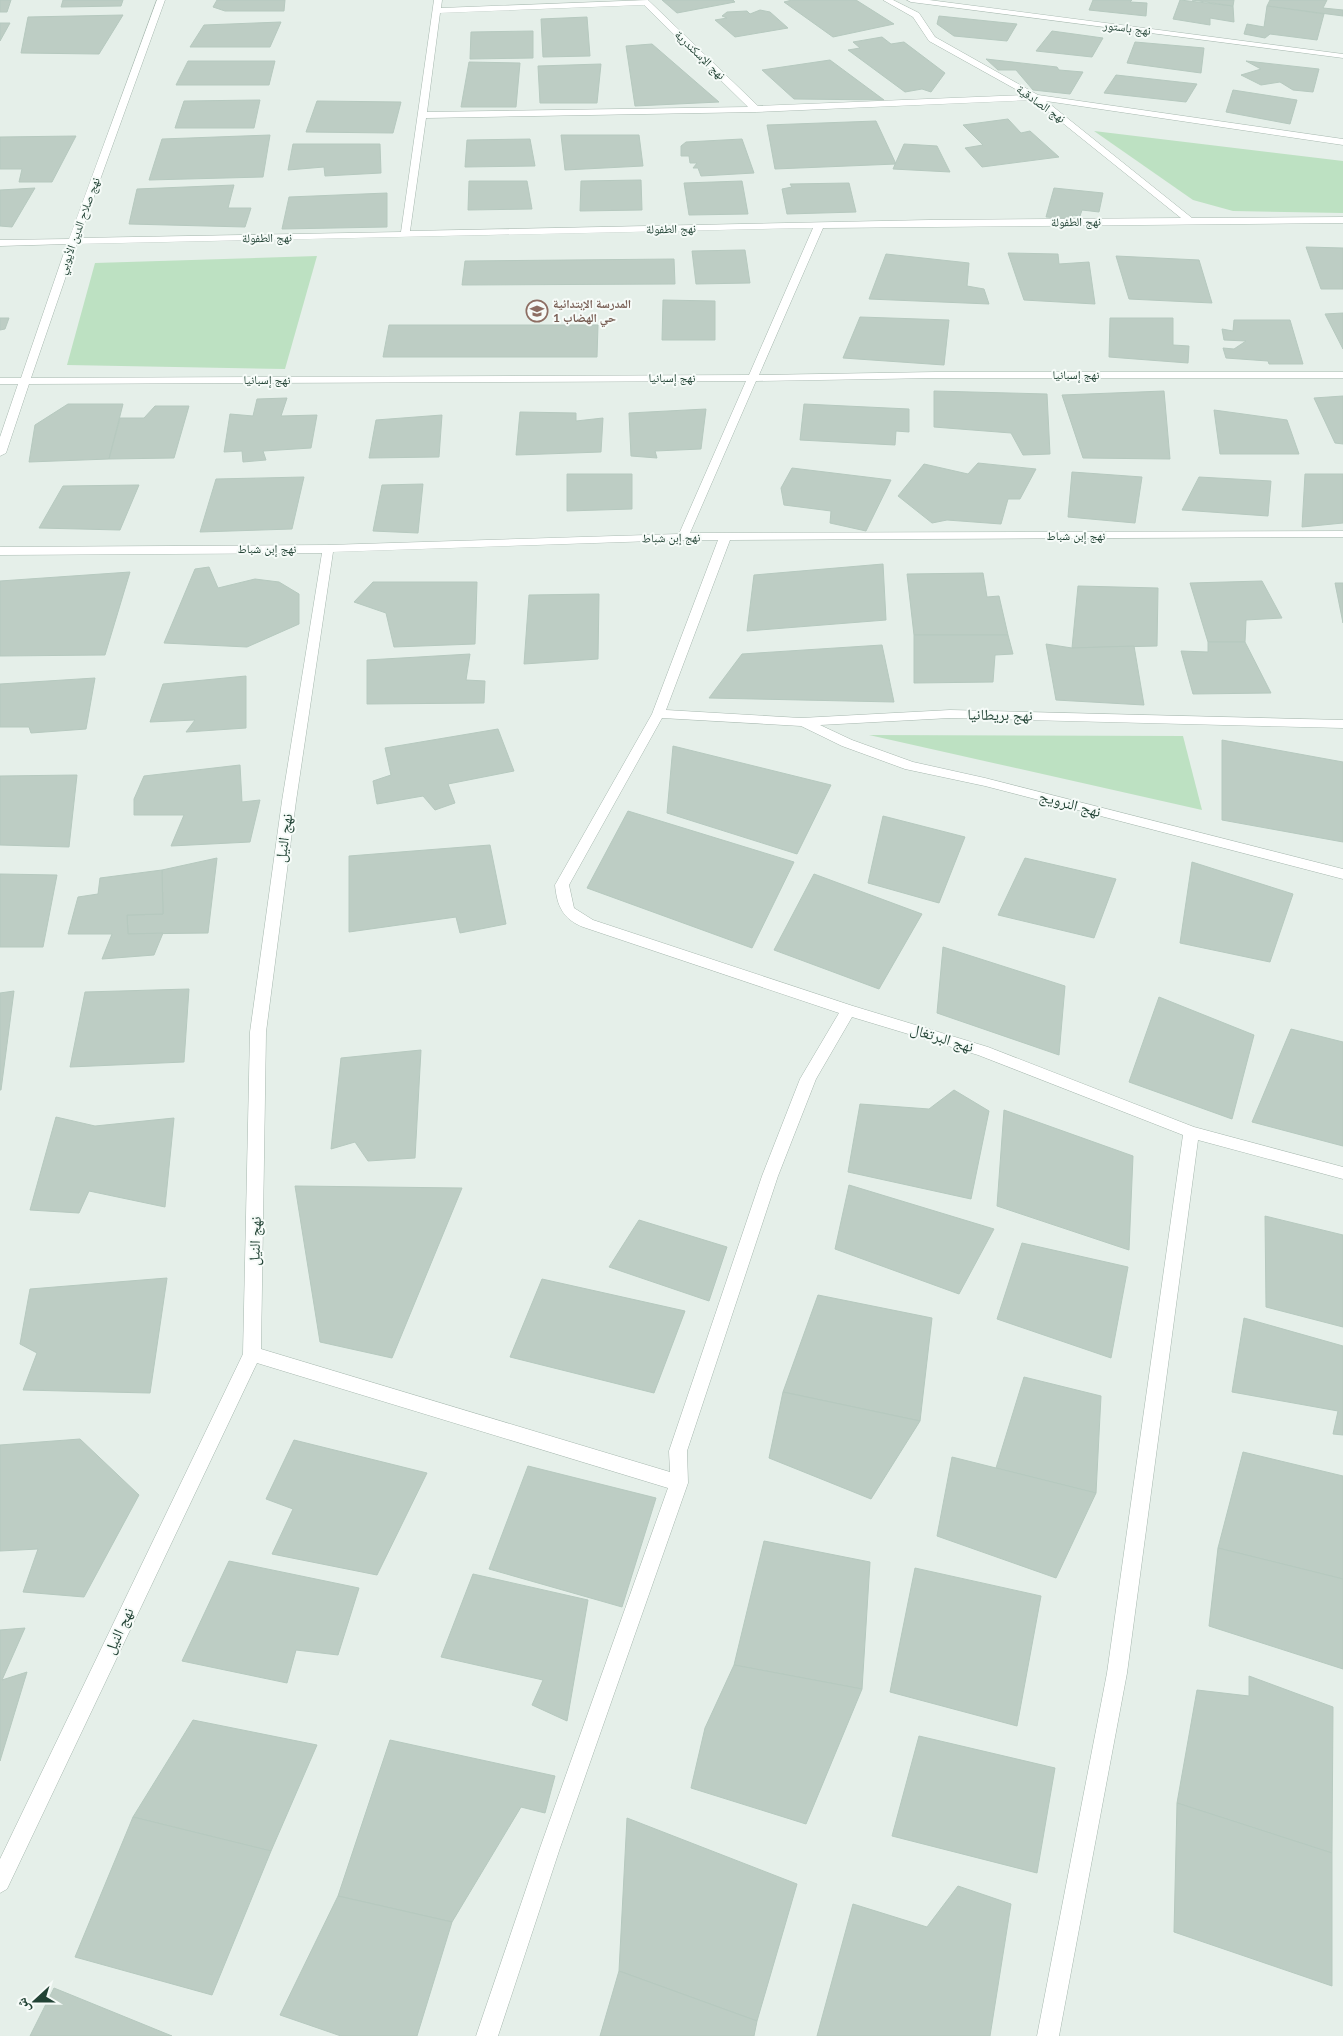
<svg xmlns="http://www.w3.org/2000/svg" width="1343" height="2036" font-family="Lato,'Noto Naskh Arabic',sans-serif">
  <style>
    .green { fill: #bde1c2 }
    .building { fill: #bdcdc4; stroke: #b6c9bf }
    .lines { fill: none; stroke-linecap: round; stroke-linejoin: round }
    .minor-casing { stroke: #a7b8af; stroke-width: 1 }
    .minor { fill: #fff; fill-rule: evenodd }
    .labels { text-anchor: middle; stroke-width: 4; stroke-linejoin: round; paint-order: stroke }
    .far-street-label { font-size: 12px; fill: #224335; stroke: #f6fbf8 }
    .far-education-label { font-size: 12px; font-weight: bold; fill: #785e54; stroke: #f6fbf8; text-anchor: start }
    .street-label { font-size: 15px; fill: #224335; stroke: #f6fbf8 }
  </style>
  <rect width="100%" height="100%" fill="#e5efe9"/>
  <!-- green -->
  <g class="green">
    <polygon points="1094,131 1343,161 1343,213 1233,211 1193,200"/>
    <polygon points="317,256 285,369 67,365 95,263"/>
    <polygon points="869,735 1183,736 1202,810"/>
  </g>
  <!-- building -->
  <g class="building">
    <polygon points="0,0 11,0 7,12 0,12"/>
    <polygon points="63,0 123,0 121,6 61,7"/>
    <polygon points="217,0 285,0 284,11 225,11 213,7"/>
    <polygon points="662,0 733,0 735,2 677,13"/>
    <polygon points="792,0 856,0 894,24 833,37 784,2"/>
    <polygon points="1093,0 1132,0 1130,2 1147,3 1146,16 1089,10"/>
    <polygon points="1180,0 1233,6 1234,22 1210,18 1210,25 1173,19"/>
    <polygon points="1192,0 1234,0 1233,6"/>
    <polygon points="1270,0 1327,0 1323,8 1343,10 1343,16 1267,6"/>
    <polygon points="1267,6 1324,14 1317,40 1270,34 1265,38 1244,34 1247,24 1264,27"/>
    <polygon points="760,10 770,12 788,28 735,37 715,20 727,18 722,16 727,12 747,11 750,14"/>
    <polygon points="123,15 99,54 21,53 28,17"/>
    <polygon points="939,16 1017,24 1007,41 954,36 937,24"/>
    <polygon points="587,17 590,56 543,57 541,19"/>
    <polygon points="281,22 270,47 190,47 204,25"/>
    <polygon points="0,23 10,23 0,41"/>
    <polygon points="533,31 533,58 470,59 471,32"/>
    <polygon points="1052,31 1103,38 1092,57 1036,51"/>
    <polygon points="882,37 891,44 904,42 945,73 931,92 922,89 905,92 848,50 860,48 853,42"/>
    <polygon points="1135,42 1204,48 1201,73 1127,63"/>
    <polygon points="652,44 719,102 635,106 626,46"/>
    <polygon points="986,59 1057,67 1059,70 1083,72 1070,94 1033,90 1016,70 998,70"/>
    <polygon points="830,60 884,100 794,99 762,70"/>
    <polygon points="188,61 275,61 269,85 176,85"/>
    <polygon points="1246,61 1319,69 1313,92 1293,90 1280,82 1261,85 1241,75 1261,69"/>
    <polygon points="469,62 520,63 516,107 461,107"/>
    <polygon points="601,64 597,103 540,103 538,66"/>
    <polygon points="1116,75 1197,84 1186,102 1104,93"/>
    <polygon points="1233,90 1297,100 1290,124 1226,112"/>
    <polygon points="260,100 254,128 175,128 184,101"/>
    <polygon points="317,101 401,102 393,133 306,132"/>
    <polygon points="1008,119 1021,133 1030,131 1059,157 982,167 965,148 983,145 963,125"/>
    <polygon points="876,121 896,164 775,169 767,125"/>
    <polygon points="270,135 263,177 149,180 162,139"/>
    <polygon points="561,135 639,135 643,166 565,170"/>
    <polygon points="76,136 52,182 19,182 22,169 0,169 0,137"/>
    <polygon points="530,139 535,166 465,167 467,140"/>
    <polygon points="742,139 754,173 701,176 698,168 693,168 697,163 690,163 689,156 681,156 681,146 686,142"/>
    <polygon points="293,144 380,144 381,173 325,176 324,167 288,170"/>
    <polygon points="904,144 937,146 950,172 893,169"/>
    <polygon points="641,180 642,210 580,211 581,181"/>
    <polygon points="469,181 527,181 532,209 468,210"/>
    <polygon points="742,181 748,214 689,215 684,183"/>
    <polygon points="849,183 856,212 787,214 782,189 792,187 790,184"/>
    <polygon points="234,185 228,208 251,208 245,227 129,224 137,189"/>
    <polygon points="35,188 12,227 0,226 0,190"/>
    <polygon points="1054,188 1103,193 1099,212 1082,210 1080,216 1073,215 1072,219 1046,217"/>
    <polygon points="387,193 387,227 282,229 289,197"/>
    <polygon points="1306,247 1343,248 1343,289 1321,289"/>
    <polygon points="745,250 750,283 696,284 692,251"/>
    <polygon points="1008,253 1058,254 1059,264 1089,262 1095,304 1024,300"/>
    <polygon points="886,254 969,263 967,286 984,289 989,304 869,299"/>
    <polygon points="1116,256 1199,260 1212,303 1129,299"/>
    <polygon points="674,259 675,284 462,285 465,261"/>
    <polygon points="663,300 715,301 715,340 662,340"/>
    <polygon points="1343,313 1343,349 1325,314"/>
    <polygon points="860,317 949,320 944,365 843,358"/>
    <polygon points="0,318 9,318 5,329 0,330"/>
    <polygon points="1110,318 1173,318 1173,345 1189,346 1188,363 1109,357"/>
    <polygon points="1234,320 1290,320 1303,364 1269,364 1268,361 1226,358 1223,348 1234,349 1246,341 1224,340 1222,329 1233,331"/>
    <polygon points="389,325 598,325 597,357 383,357"/>
    <polygon points="934,391 1047,394 1050,454 1023,455 1011,433 934,427"/>
    <polygon points="1164,391 1170,459 1083,458 1062,395"/>
    <polygon points="1343,396 1343,444 1335,443 1314,398"/>
    <polygon points="287,398 281,416 317,415 311,448 263,451 266,460 243,462 242,451 224,452 230,414 253,416 257,399"/>
    <polygon points="68,404 123,404 109,459 29,462 35,425"/>
    <polygon points="804,404 909,409 909,432 896,431 895,445 800,440"/>
    <polygon points="155,406 189,406 174,458 109,459 120,418 144,418"/>
    <polygon points="706,409 701,449 655,451 657,458 631,456 629,413"/>
    <polygon points="1214,410 1287,420 1299,454 1220,454"/>
    <polygon points="520,412 576,413 576,421 603,418 601,452 516,455"/>
    <polygon points="442,415 439,457 369,458 376,420"/>
    <polygon points="978,463 1036,469 1020,499 1008,499 1001,524 947,520 932,523 898,496 924,464 968,474"/>
    <polygon points="792,468 891,480 866,531 830,523 831,511 784,505 781,488"/>
    <polygon points="1072,472 1142,477 1135,523 1068,517"/>
    <polygon points="567,474 632,474 632,509 567,511"/>
    <polygon points="1305,474 1343,474 1343,523 1302,527"/>
    <polygon points="304,477 292,529 200,532 216,479"/>
    <polygon points="1199,477 1271,481 1268,516 1182,510"/>
    <polygon points="423,484 418,533 373,531 382,485"/>
    <polygon points="139,485 120,530 39,528 63,486"/>
    <polygon points="883,564 886,620 747,631 754,575"/>
    <polygon points="209,567 218,588 255,579 279,582 299,594 299,624 247,647 164,643 195,569"/>
    <polygon points="130,572 105,655 0,656 0,581"/>
    <polygon points="983,573 987,597 999,596 1008,635 914,635 907,574"/>
    <polygon points="1262,581 1282,618 1246,620 1245,642 1208,642 1190,583"/>
    <polygon points="373,582 477,582 475,644 394,647 386,613 354,602"/>
    <polygon points="1335,583 1343,583 1343,623"/>
    <polygon points="1078,586 1158,588 1157,646 1072,648"/>
    <polygon points="599,594 598,659 524,664 529,595"/>
    <polygon points="914,635 1008,635 1013,654 995,655 993,682 914,683"/>
    <polygon points="1208,642 1245,642 1271,693 1193,694 1181,651 1208,652"/>
    <polygon points="1046,644 1072,648 1134,646 1144,705 1056,700"/>
    <polygon points="882,645 894,702 709,698 742,654"/>
    <polygon points="470,654 466,680 485,681 484,703 367,704 367,660"/>
    <polygon points="246,676 246,728 186,732 195,720 150,722 163,684"/>
    <polygon points="95,678 86,729 31,733 29,727 0,727 0,684"/>
    <polygon points="498,729 514,771 448,784 455,803 435,810 423,796 377,804 373,781 391,775 385,748"/>
    <polygon points="1222,740 1343,762 1343,842 1222,820"/>
    <polygon points="673,746 831,785 797,854 667,813"/>
    <polygon points="240,765 242,802 260,800 250,842 171,846 184,815 134,815 134,799 144,776"/>
    <polygon points="77,775 69,847 0,845 0,776"/>
    <polygon points="628,811 794,862 752,948 587,888"/>
    <polygon points="883,816 965,837 939,903 868,883"/>
    <polygon points="490,845 506,924 460,933 456,917 349,932 349,856"/>
    <polygon points="217,858 208,933 128,934 127,915 163,914 162,870"/>
    <polygon points="1025,858 1116,879 1094,938 998,915"/>
    <polygon points="1192,862 1293,894 1270,962 1180,943"/>
    <polygon points="162,870 163,914 127,915 128,934 163,933 154,955 102,959 112,934 68,934 78,897 98,894 100,878"/>
    <polygon points="0,874 57,875 43,947 0,947"/>
    <polygon points="814,874 922,914 879,989 774,950"/>
    <polygon points="943,947 1065,986 1059,1055 937,1013"/>
    <polygon points="189,989 184,1062 70,1067 85,992"/>
    <polygon points="14,991 1,1090 0,1090 0,993"/>
    <polygon points="1159,997 1254,1035 1232,1119 1129,1082"/>
    <polygon points="1291,1029 1343,1042 1343,1146 1252,1122"/>
    <polygon points="421,1050 415,1158 368,1161 355,1142 331,1149 341,1058"/>
    <polygon points="954,1090 989,1111 971,1199 848,1172 860,1104 929,1109"/>
    <polygon points="1004,1110 1133,1156 1129,1250 997,1206"/>
    <polygon points="56,1117 95,1126 174,1118 165,1207 89,1191 79,1213 30,1210"/>
    <polygon points="849,1185 994,1229 959,1294 835,1249"/>
    <polygon points="295,1186 462,1188 392,1358 320,1342"/>
    <polygon points="1265,1216 1343,1235 1343,1327 1266,1307"/>
    <polygon points="639,1220 727,1247 709,1301 609,1267"/>
    <polygon points="1022,1243 1128,1267 1111,1358 997,1319"/>
    <polygon points="167,1278 150,1393 23,1390 37,1353 20,1344 30,1289"/>
    <polygon points="542,1279 685,1311 654,1393 510,1357"/>
    <polygon points="818,1295 932,1318 920,1421 783,1392"/>
    <polygon points="1244,1318 1343,1346 1343,1435 1333,1434 1338,1411 1232,1392"/>
    <polygon points="1024,1377 1101,1396 1096,1493 996,1468"/>
    <polygon points="783,1392 920,1421 871,1499 769,1458"/>
    <polygon points="80,1439 139,1495 84,1597 23,1592 38,1549 0,1551 0,1445"/>
    <polygon points="294,1440 427,1473 377,1575 272,1554 293,1509 266,1499"/>
    <polygon points="1243,1452 1343,1476 1343,1579 1218,1548"/>
    <polygon points="952,1457 1096,1493 1056,1578 937,1536"/>
    <polygon points="528,1466 656,1498 622,1607 489,1569"/>
    <polygon points="764,1541 870,1562 862,1689 734,1665"/>
    <polygon points="1218,1548 1343,1579 1343,1669 1209,1626"/>
    <polygon points="229,1561 359,1588 338,1655 296,1650 287,1683 182,1661"/>
    <polygon points="915,1568 1041,1596 1017,1726 890,1692"/>
    <polygon points="473,1574 588,1600 567,1721 532,1705 543,1680 441,1657"/>
    <polygon points="25,1628 2,1680 27,1672 0,1761 0,1630"/>
    <polygon points="734,1665 862,1689 806,1824 691,1788 705,1728"/>
    <polygon points="1249,1676 1333,1707 1332,1853 1177,1803 1197,1690 1249,1696"/>
    <polygon points="193,1720 317,1745 271,1851 133,1817"/>
    <polygon points="919,1736 1055,1768 1037,1873 892,1836"/>
    <polygon points="390,1740 555,1776 545,1813 521,1807 452,1922 338,1896"/>
    <polygon points="1177,1803 1332,1853 1332,1986 1174,1932"/>
    <polygon points="133,1817 271,1851 212,1995 75,1957"/>
    <polygon points="627,1818 797,1884 757,2021 619,1971"/>
    <polygon points="958,1886 1011,1904 990,2036 817,2036 853,1904 927,1927"/>
    <polygon points="338,1896 452,1922 417,2036 341,2036 280,2015"/>
    <polygon points="619,1971 757,2021 754,2036 600,2036"/>
    <polygon points="54,1988 172,2036 30,2036"/>
  </g>
  <g class="lines">
    <!-- minor casing -->
    <g class="minor-casing">
      <g id="minor">
        <path d="M157 0H165L79 238 401 232 434 0H442L441 8 648 0 758 106 1026 95 929 41 913 17 883 0H893L919 13 935 37 1038 95 1343 139V145L1046 101 1192 218 1343 217V223L823 228 759 375 936 372H1343V378H936L756 381 690 533 1343 531V537L730 540 666 710 801 718 950 710 1343 720V728L950 718 820 725 852 740 913 762 985 778 1343 869V879L985 786 905 769 842 746 801 726 662 718 569 885 574 908 593 920 853 1006 988 1047 1194 1127 1343 1167V1179L1198 1140 1127 1673 1059 2036H1037L1107 1673 1183 1135 978 1055 852 1017 816 1079 778 1176 687 1451 688 1483 560 1848 498 2036H476L540 1848 668 1488 257 1363 7 1889 0 1893V1859L243 1354 250 1032 282 801 322 553 0 555V547L328 545 679 534 746 381 29 384 6 453 0 456V437L18 384H0V378H21L67 244 0 246V240L69 239ZM644 5 748 107 427 112 440 13ZM1034 100 1181 218 929 220 410 231 426 118 756 112ZM813 228 749 375 31 378 77 244ZM683 540H718L652 714 555 885C557 906 563 919 583 927L839 1013 800 1079 762 1176 669 1451 670 1472 261 1349 266 1032 296 801 333 552Z"/>
        <polygon points="907,0 929,0 1343,54 1343,58 911,2"/>
      </g>
    </g>
    <!-- minor -->
    <use href="#minor" class="minor"/>
  </g>
  <!-- icons -->
  <defs>
    <g id="school-ring" transform="scale(1.125)"><circle r="9.5" fill="#f6fbf8" stroke="#8d6e63" stroke-width="1.5"/><path d="M0-5L7-2L0 1L-7-2ZM-4 1L0 2.5L4 1V4Q0 6-4 4Z" fill="#8d6e63"/></g>
  </defs>
  <g fill-rule="evenodd">
    <use href="#school-ring" x="537" y="311"/>
  </g>
  <g class="labels">
    <!-- far-street labels -->
    <g class="far-street-label">
      <text transform="translate(1127 28) rotate(7)" y="4">نهج باستور</text>
      <text transform="translate(700 55) rotate(44)" y="4">نهج الإسكندرية</text>
      <text transform="translate(1041 104) rotate(35)" y="4">نهج الصادقية</text>
      <text transform="translate(1076 222) rotate(-1)" y="4">نهج الطفولة</text>
      <text transform="translate(79 226) rotate(-70)" y="4">نهج صلاح الدين الأيوبي</text>
      <text transform="translate(671 229) rotate(-1)" y="4">نهج الطفولة</text>
      <text transform="translate(267 238) rotate(-1)" y="4">نهج الطفولة</text>
      <text x="1076" y="379">نهج إسبانيا</text>
      <text x="672" y="382">نهج إسبانيا</text>
      <text x="267" y="384">نهج إسبانيا</text>
      <text x="1076" y="540">نهج إبن شباط</text>
      <text transform="translate(671 538) rotate(-1)" y="4">نهج إبن شباط</text>
      <text x="267" y="553">نهج إبن شباط</text>
    </g>
    <!-- far-education labels -->
    <g class="far-education-label">
      <text x="553" y="308">المدرسة الإبتدائية<tspan x="553" dy="14">حي الهضاب 1</tspan></text>
    </g>
    <!-- street labels -->
    <g class="street-label">
      <text transform="translate(1000 715) rotate(1)" y="5">نهج بريطانيا</text>
      <text transform="translate(1070 804) rotate(15)" y="5">نهج النرويج</text>
      <text transform="translate(284 838) rotate(-82)" y="5">نهج النيل</text>
      <text transform="translate(942 1038) rotate(17)" y="5">نهج البرتغال</text>
      <text transform="translate(255 1241) rotate(-88)" y="5">نهج النيل</text>
      <text transform="translate(119 1631) rotate(-65)" y="5">نهج النيل</text>
    </g>
  </g>
  <!-- north arrow -->
  <g transform="translate(35 2001) rotate(249)" stroke="#f6fbf8" stroke-width="4" paint-order="stroke">
  <path d="M0-4L9 19L0 12L-9 19Z" fill="#224335"/>
  <text y="-8" font-size="14" font-weight="bold" text-anchor="middle" fill="#224335">ش</text>
  </g>
</svg>
